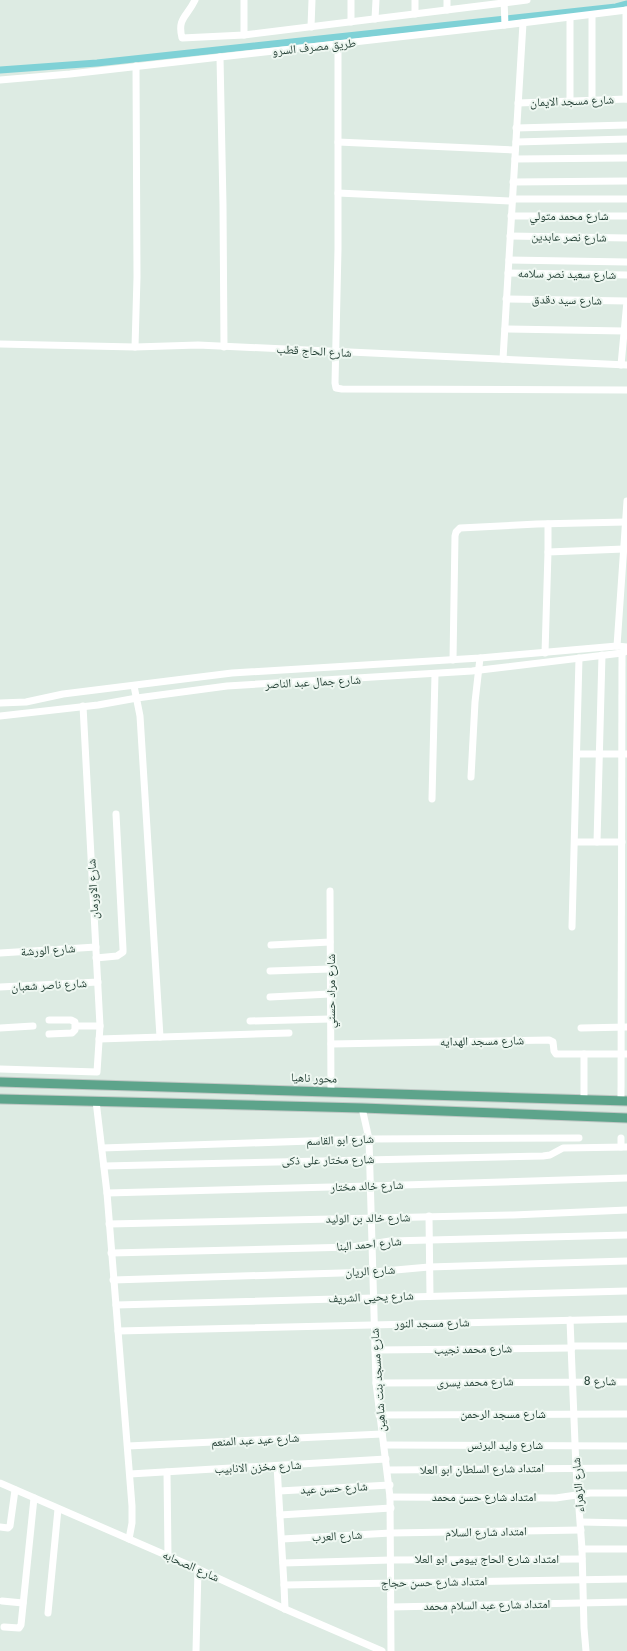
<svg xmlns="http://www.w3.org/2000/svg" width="627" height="1651" font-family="Roboto,'Noto Naskh Arabic',sans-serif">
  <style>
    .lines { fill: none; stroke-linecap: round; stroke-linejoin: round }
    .canal { stroke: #7fd1d6; stroke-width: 7 }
    .major-casing { stroke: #c0c8c5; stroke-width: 11 }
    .minor { stroke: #fff; stroke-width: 7 }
    .major { stroke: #5da48b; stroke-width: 9 }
    .labels { text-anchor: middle; stroke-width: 4; stroke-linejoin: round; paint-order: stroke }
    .street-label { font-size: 12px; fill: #1e3b30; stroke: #eef7f1 }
  </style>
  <rect width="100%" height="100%" fill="#ddebe3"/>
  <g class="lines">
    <!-- canal -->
    <polyline class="canal" points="0,70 97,63 616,7 627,4"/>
    <!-- major casing -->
    <g class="major-casing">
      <g id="major">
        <polyline points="0,1082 627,1101"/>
        <polyline points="0,1099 362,1108 627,1118"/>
      </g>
    </g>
    <!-- minor -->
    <g class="minor">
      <path d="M195 0C187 17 177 18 182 38L244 35 527 0"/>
      <polyline points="244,0 244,35"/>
      <polyline points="351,0 351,22"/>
      <polyline points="504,0 505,25"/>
      <polyline points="447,10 447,0"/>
      <polyline points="626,10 626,99"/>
      <polyline points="415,14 415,0"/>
      <polyline points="592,15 592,100"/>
      <polyline points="375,19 376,0"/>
      <polyline points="311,27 312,0"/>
      <polyline points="338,44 338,249 335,383 336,388 342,389 627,390"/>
      <polyline points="220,57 223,205 224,347"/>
      <polyline points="0,80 70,74 505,25 627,10"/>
      <polyline points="570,101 570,18"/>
      <polyline points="518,103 627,99"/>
      <polyline points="516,128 627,125"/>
      <polyline points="338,142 515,150"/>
      <polyline points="516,142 627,139"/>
      <polyline points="515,159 627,158"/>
      <polyline points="513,182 627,181"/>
      <polyline points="338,193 512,201"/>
      <polyline points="512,199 627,199"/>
      <polyline points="511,216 627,216"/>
      <polyline points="510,236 627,238"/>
      <polyline points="509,260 627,262"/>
      <polyline points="508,273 627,275"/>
      <polyline points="506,299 627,301 621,365"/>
      <polyline points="505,329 624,331"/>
      <polyline points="0,344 135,347 198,345 627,365"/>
      <polyline points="135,347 137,277 136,66"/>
      <polyline points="503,359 523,23"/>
      <polyline points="548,524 548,552"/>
      <polyline points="617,646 627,501"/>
      <polyline points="545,653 548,552 624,549"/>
      <polyline points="453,660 455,536 456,532 460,528 537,524 626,522"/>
      <polyline points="134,686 140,716 160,1037"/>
      <polyline points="0,703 26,702 63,694 232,673 480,658 617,646 627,647"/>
      <polyline points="0,716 98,705 137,698 227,686 472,671 622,653 627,651"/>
      <polyline points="578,754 627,754"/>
      <polyline points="471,777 475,702 480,658"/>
      <polyline points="432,799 435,674"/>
      <polyline points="575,842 622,842"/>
      <polyline points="597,842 602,655"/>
      <polyline points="330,891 331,1091"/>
      <polyline points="572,927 579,658"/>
      <polyline points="271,945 330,942"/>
      <polyline points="0,953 96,947"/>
      <polyline points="96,958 117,956 123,952 123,949 116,814"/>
      <polyline points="270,971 330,969"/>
      <polyline points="0,987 98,982"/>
      <polyline points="270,997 330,994"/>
      <polyline points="49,1020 71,1020 75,1022 75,1030 72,1033 49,1034"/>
      <polyline points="250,1021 330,1019"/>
      <polyline points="76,1026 100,1026"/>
      <polyline points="0,1028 33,1026"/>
      <polyline points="581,1028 627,1027"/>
      <polyline points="99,1039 289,1033"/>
      <polyline points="331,1044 549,1040 553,1042 554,1051 556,1054 627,1054"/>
      <polyline points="0,1069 97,1072 100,1026 83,706"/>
      <polyline points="584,1100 584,1054"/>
      <polyline points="96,1101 107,1193 132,1506 132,1523 129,1539"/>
      <polyline points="621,1101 622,653"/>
      <polyline points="362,1108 369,1139 376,1383 390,1497 391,1651"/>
      <polyline points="621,1138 621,1147"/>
      <polyline points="102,1148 369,1139 579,1138"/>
      <polyline points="104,1166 543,1156 550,1155 563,1148 627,1147"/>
      <polyline points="107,1193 370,1186 627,1178"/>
      <polyline points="429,1216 430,1296"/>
      <polyline points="109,1224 513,1215 627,1210"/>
      <polyline points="111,1253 352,1247 390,1241 627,1235"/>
      <polyline points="113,1280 373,1272 429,1267 627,1261"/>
      <polyline points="116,1305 627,1291"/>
      <polyline points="570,1320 576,1468 582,1549 584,1628 586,1651"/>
      <polyline points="118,1331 627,1319"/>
      <polyline points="572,1346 627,1346"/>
      <polyline points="375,1350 572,1348"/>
      <polyline points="376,1383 627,1382"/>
      <polyline points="379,1415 627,1414"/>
      <polyline points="384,1445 627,1446"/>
      <polyline points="128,1446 382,1434"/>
      <polyline points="277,1466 284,1585 285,1609"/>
      <polyline points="388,1470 627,1468"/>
      <polyline points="167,1472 168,1556"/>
      <polyline points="130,1474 386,1459"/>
      <polyline points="0,1483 198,1569 285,1609 382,1651"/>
      <polyline points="279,1491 390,1485"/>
      <polyline points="390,1497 556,1498 590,1493 627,1493"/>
      <polyline points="280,1515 391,1508"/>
      <polyline points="581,1522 627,1523"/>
      <polyline points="0,1527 8,1528 10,1526 15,1490"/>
      <polyline points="282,1539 391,1533 581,1530"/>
      <polyline points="582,1549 627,1549"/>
      <polyline points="283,1563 391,1560 582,1559"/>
      <polyline points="284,1585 627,1579"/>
      <polyline points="2,1601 23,1603"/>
      <polyline points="391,1607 627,1602"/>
      <polyline points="48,1613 58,1509"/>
      <polyline points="4,1627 19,1628 21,1625 34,1498"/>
      <polyline points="196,1651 198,1569"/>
    </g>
    <!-- major -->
    <use href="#major" class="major"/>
  </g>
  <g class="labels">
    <!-- street labels -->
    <g class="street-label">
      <text transform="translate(314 47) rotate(-6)" y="4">طريق مصرف السرو</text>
      <text transform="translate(572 101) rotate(-2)" y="4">شارع مسجد الايمان</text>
      <text x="569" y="220">شارع محمد متولي</text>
      <text transform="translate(569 237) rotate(1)" y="4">شارع نصر عابدين</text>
      <text transform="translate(567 274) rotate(1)" y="4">شارع سعيد نصر سلامه</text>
      <text transform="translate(567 300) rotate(1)" y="4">شارع سيد دقدق</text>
      <text transform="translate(314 351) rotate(3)" y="4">شارع الحاج قطب</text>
      <text transform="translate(313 682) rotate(-3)" y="4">شارع جمال عبد الناصر</text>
      <text transform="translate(93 889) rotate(-93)" y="4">شارع الاورمان</text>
      <text transform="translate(48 950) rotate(-4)" y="4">شارع الورشة</text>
      <text transform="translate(49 985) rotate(-3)" y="4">شارع ناصر شعبان</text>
      <text transform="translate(331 991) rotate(-90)" y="4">شارع مراد حسني</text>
      <text transform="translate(482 1041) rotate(-1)" y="4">شارع مسجد الهدايه</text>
      <text transform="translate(314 1078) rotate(2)" y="4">محور ناهيا</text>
      <text transform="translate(340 1140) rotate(-2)" y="4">شارع ابو القاسم</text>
      <text transform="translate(328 1160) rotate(-1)" y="4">شارع مختار على ذكى</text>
      <text transform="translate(367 1186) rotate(-2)" y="4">شارع خالد مختار</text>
      <text transform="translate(368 1218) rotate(-1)" y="4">شارع خالد بن الوليد</text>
      <text transform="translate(369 1244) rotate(-5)" y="4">شارع احمد البنا</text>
      <text transform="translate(370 1271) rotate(-3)" y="4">شارع الريان</text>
      <text transform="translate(371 1297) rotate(-2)" y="4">شارع يحيى الشريف</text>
      <text transform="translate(432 1323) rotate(-1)" y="4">شارع مسجد النور</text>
      <text transform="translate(473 1349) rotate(-1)" y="4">شارع محمد نجيب</text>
      <text transform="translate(378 1380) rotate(-94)" y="4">شارع مسجد بنت شاهين</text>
      <text transform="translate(600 1381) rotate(1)" y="4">شارع 8</text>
      <text transform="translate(475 1382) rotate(-1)" y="4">شارع محمد يسرى</text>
      <text x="503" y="1418">شارع مسجد الرحمن</text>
      <text transform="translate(255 1440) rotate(-3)" y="4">شارع عيد عبد المنعم</text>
      <text x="505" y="1449">شارع وليد البرنس</text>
      <text transform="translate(258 1467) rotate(-3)" y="4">شارع مخزن الانابيب</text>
      <text transform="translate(482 1469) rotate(-1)" y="4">امتداد شارع السلطان ابو العلا</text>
      <text transform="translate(578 1485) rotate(-94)" y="4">شارع الزهراء</text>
      <text transform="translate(334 1488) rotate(-3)" y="4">شارع حسن عيد</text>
      <text x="484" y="1501">امتداد شارع حسن محمد</text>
      <text transform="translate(486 1532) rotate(-1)" y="4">امتداد شارع السلام</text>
      <text transform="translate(337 1536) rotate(-3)" y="4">شارع العرب</text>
      <text x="487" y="1563">امتداد شارع الحاج بيومى ابو العلا</text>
      <text transform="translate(191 1566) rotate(24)" y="4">شارع الصحابه</text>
      <text transform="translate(434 1582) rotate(-1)" y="4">امتداد شارع حسن حجاج</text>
      <text transform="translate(487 1605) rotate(-1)" y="4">امتداد شارع عبد السلام محمد</text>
    </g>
  </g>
</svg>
